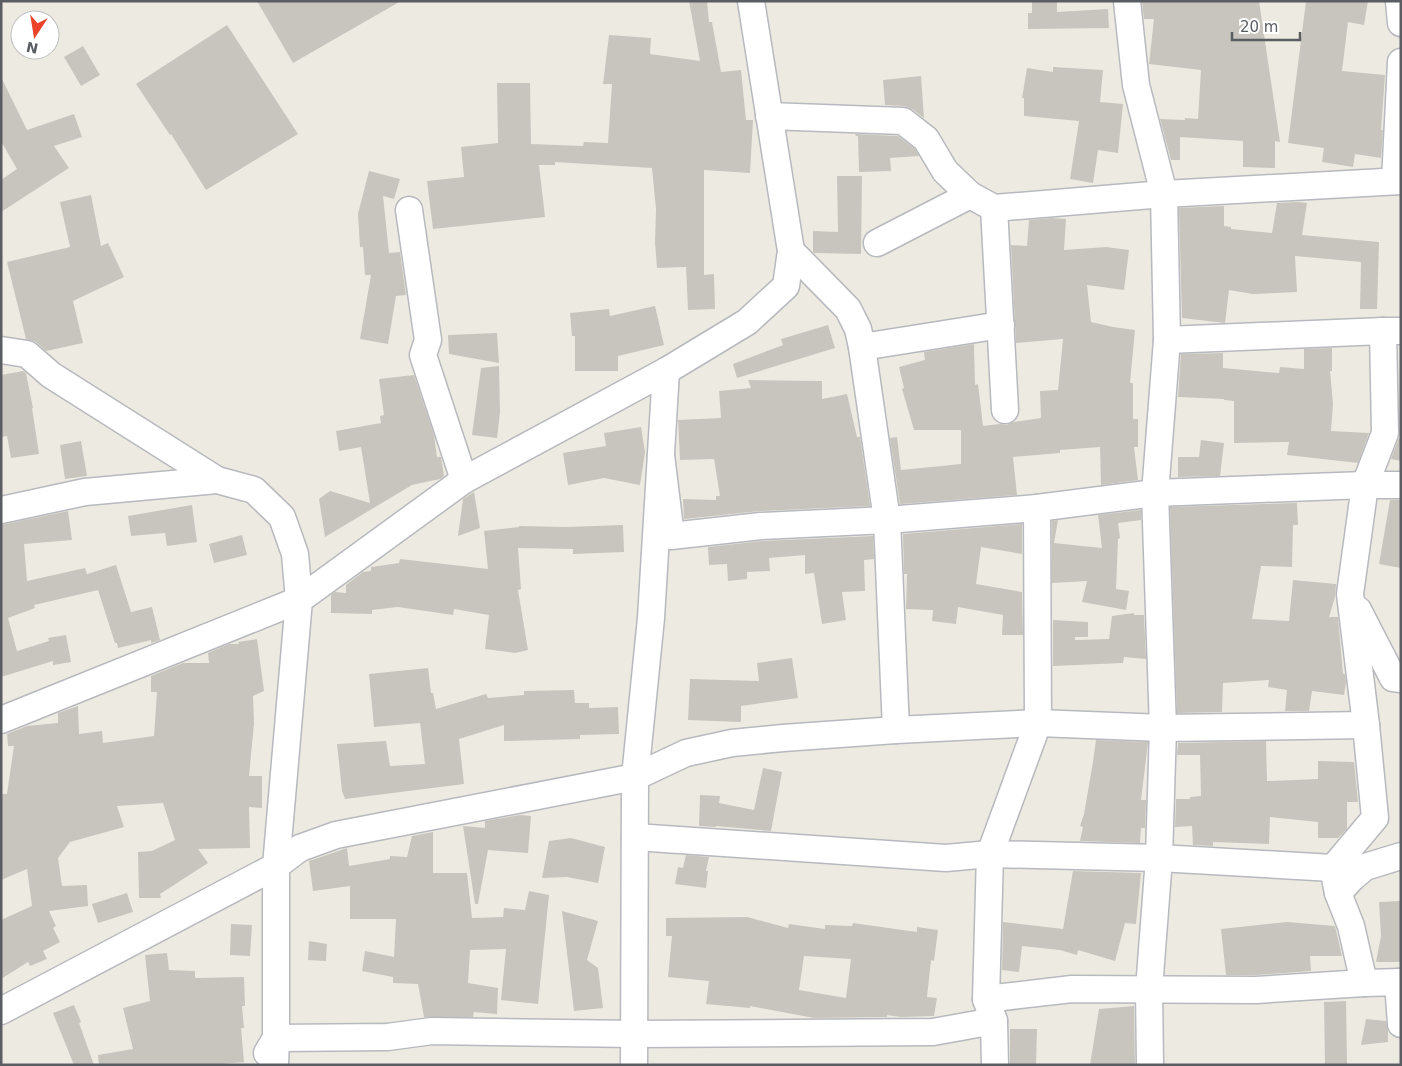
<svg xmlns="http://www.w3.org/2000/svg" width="1402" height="1066" font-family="'DejaVu Sans',sans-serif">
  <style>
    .building { fill: #c8c5be; fill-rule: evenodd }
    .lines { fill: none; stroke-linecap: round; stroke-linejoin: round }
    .street-casing { stroke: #b7b9be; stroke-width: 29 }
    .street { stroke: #fff; stroke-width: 26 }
  </style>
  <rect width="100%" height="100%" fill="#edebe1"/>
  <!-- building -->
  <g class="building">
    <polygon points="257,1 401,1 293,63"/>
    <polygon points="689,1 707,1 709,22 712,22 721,72 741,70 746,120 753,120 750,173 704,170 704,275 714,274 715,309 688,310 686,267 657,268 655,243 656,209 652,168 555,162 555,165 539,165 545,217 433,229 427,181 464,177 461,147 498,143 497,83 530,83 531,144 583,146 584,142 608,143 612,84 603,84 609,35 651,38 650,54 700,61"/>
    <polygon points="1032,1 1057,1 1057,12 1108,9 1109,28 1028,29 1028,13 1032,13"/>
    <polygon points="1142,1 1259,1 1280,142 1275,141 1275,168 1243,167 1243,141 1180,137 1180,160 1171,160 1160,119 1185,120 1185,118 1198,119 1201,70 1149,64 1154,19 1144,19"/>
    <polygon points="1306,1 1368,1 1364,25 1348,22 1342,71 1385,75 1381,130 1383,130 1381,158 1355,154 1353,167 1322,162 1324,148 1288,143"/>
    <polygon points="227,25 298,134 206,190 171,134 170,135 136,84"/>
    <polygon points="83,46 100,75 81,86 64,57"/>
    <polygon points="1053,67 1103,70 1100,102 1123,104 1118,153 1098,150 1093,183 1070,179 1079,121 1024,116 1024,98 1022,98 1027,68 1053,72"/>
    <polygon points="921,76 924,118 912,109 904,106 885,105 883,80"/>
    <polygon points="1,77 27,130 74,114 82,137 54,146 69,168 1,212 1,180 17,169 1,141"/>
    <polygon points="855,134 898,136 915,149 919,156 890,158 891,171 859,172 858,136 856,136"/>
    <polygon points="369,171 400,179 394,199 383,196 389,253 400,252 406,295 396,296 388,344 360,339 371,275 365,275 363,247 360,247 358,214"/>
    <polygon points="837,176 862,176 861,254 814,253 813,252 813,231 838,232"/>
    <polygon points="91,195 101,246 108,243 124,277 73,301 83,343 46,351 36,342 26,339 7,262 70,247 60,202"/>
    <polygon points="1298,202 1307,203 1302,235 1379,242 1377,309 1360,309 1361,262 1295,256 1297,292 1253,294 1229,290 1225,323 1182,318 1179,208 1224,206 1224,226 1231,227 1231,229 1272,233 1277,203"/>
    <polygon points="1052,218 1066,219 1064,250 1106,247 1129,250 1124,290 1087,285 1091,322 1113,327 1135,330 1130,383 1133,383 1133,419 1138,419 1138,447 1134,447 1138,480 1101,485 1100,447 1060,450 1060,453 1013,457 1017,495 900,504 890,438 897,437 901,470 961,464 961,430 914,430 902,389 904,388 899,367 925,360 924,352 974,344 975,385 978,384 983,426 1000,424 1006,425 1014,422 1041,418 1040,391 1058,390 1063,339 1016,343 1011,245 1027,246 1029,220"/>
    <polygon points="655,306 664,345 618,356 618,371 575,371 575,336 572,336 570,313 609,309 610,316"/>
    <polygon points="828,325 835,348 737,378 733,364 783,345 781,339"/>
    <polygon points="497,333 499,363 449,354 448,335"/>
    <polygon points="1332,348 1332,371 1330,371 1333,404 1331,431 1369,433 1358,463 1287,455 1289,442 1234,443 1234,401 1224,400 1224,399 1178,397 1181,354 1223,353 1223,368 1279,373 1280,367 1304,369 1304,349"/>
    <polygon points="499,366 500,412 497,438 472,435 481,368"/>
    <polygon points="23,371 26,373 33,408 32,408 39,454 11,458 7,436 1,437 1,375"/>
    <polygon points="414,375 434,435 437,457 441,457 444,476 440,479 412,485 325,537 319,499 330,491 370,503 361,447 339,451 336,431 381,423 380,416 384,415 379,379"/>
    <polygon points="748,380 822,381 822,399 847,394 857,437 860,437 870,506 760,511 684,519 683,499 716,500 716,496 720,496 714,459 680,460 678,420 721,418 719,391 751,388"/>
    <polygon points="641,427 645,452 640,485 604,478 568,485 563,453 606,446 604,433"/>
    <polygon points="1399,438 1401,438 1401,461 1391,459"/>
    <polygon points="1201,440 1224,443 1220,476 1178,477 1178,457 1199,457"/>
    <polygon points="81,441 87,476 65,479 60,445"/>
    <polygon points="474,492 480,528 458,536 463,499"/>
    <polygon points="1390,500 1401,500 1401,568 1379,564"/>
    <polygon points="1297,503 1298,525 1293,525 1292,567 1261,566 1252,619 1289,621 1293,580 1336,584 1335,597 1329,617 1338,617 1343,674 1345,674 1346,682 1344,695 1312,691 1309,711 1285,711 1287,690 1268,687 1269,680 1223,683 1222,712 1177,713 1170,507"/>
    <polygon points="192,505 197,542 167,546 165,533 131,536 128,516"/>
    <polygon points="1141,510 1141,520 1118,523 1120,538 1118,539 1116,589 1129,591 1126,610 1082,602 1087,581 1052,583 1052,521 1058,520 1054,543 1102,548 1098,515"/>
    <polygon points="68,511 72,540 24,544 27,581 85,568 87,574 116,565 131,612 152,607 160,640 151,643 151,640 118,648 117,643 115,643 98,590 34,605 35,608 8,618 17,651 49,641 48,638 66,635 71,662 53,665 53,661 1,677 1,525"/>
    <polygon points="1022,524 1022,554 981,547 976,584 1022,592 1023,635 1002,635 1003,615 958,607 956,624 932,621 933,610 906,609 907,574 904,574 903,534"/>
    <polygon points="623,525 624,552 573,554 573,549 518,548 521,589 518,590 528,650 515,653 485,649 489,615 454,609 453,615 398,607 372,610 372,614 331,613 331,595 335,592 346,593 346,585 363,572 371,571 371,567 399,563 400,559 488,569 484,531 519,527 519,526 566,527"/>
    <polygon points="242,535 247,555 214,563 209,544"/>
    <polygon points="873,536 874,559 864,560 865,591 842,592 846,620 822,624 814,573 805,574 805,555 769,558 770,571 747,572 747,579 728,581 727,564 709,565 708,547 762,541"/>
    <polygon points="1134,613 1134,615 1144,615 1146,659 1124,657 1123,663 1053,666 1053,620 1088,622 1088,637 1075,637 1075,640 1109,639 1112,616"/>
    <polygon points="257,639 264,691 253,696 254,724 249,776 262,776 262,808 249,807 250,848 198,849 208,863 160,894 161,898 139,898 138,852 152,851 175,840 163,803 117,806 124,827 70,842 58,858 62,886 87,885 88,906 49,911 56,926 53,928 60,942 43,951 47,959 30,966 28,962 1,979 1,920 32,906 27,869 1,880 1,794 7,794 14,746 8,746 7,734 27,726 58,723 58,713 78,706 79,734 102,731 103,743 154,736 157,692 151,692 151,676 183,663 209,663 208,653 229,644 239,644 238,642"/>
    <polygon points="792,658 798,698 741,706 741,722 688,720 690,679 759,681 757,663"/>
    <polygon points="428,668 431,693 433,693 436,709 486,694 488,698 524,695 524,691 574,690 575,703 589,703 589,708 618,707 619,734 580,735 580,739 504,741 504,725 459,739 464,784 345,799 342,791 337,744 386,741 390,766 425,764 420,723 374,727 369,674"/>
    <polygon points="1096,740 1148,742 1141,800 1146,800 1145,828 1141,828 1140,843 1080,841 1083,827 1080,826 1084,814 1093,762"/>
    <polygon points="1266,741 1267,781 1318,779 1318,761 1354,762 1358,802 1347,802 1347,829 1338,838 1318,838 1318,822 1270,817 1269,844 1213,842 1213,846 1193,845 1192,826 1175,827 1176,799 1190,799 1190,797 1201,796 1200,755 1177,755 1178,743"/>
    <polygon points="763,768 782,772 771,831 716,826 716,827 699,826 700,795 720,796 719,803 754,810"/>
    <polygon points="520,815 531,816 528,853 488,850 478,904 475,904 463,826 485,828 485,821"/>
    <polygon points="433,832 433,873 467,873 472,918 503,917 504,908 525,910 529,891 549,895 538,1004 501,1000 506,949 470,950 468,983 498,988 497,1014 474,1012 473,1017 424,1017 418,984 393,983 393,977 362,971 365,951 394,957 396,919 350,919 350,886 313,891 309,861 347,848 349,866 390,859 390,856 407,857 412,836"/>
    <polygon points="571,838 605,847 598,883 567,877 542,878 549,841"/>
    <polygon points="686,855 709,857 706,871 708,871 706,888 675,884 678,867 683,868"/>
    <polygon points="1073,871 1141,873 1136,924 1125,923 1115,961 1078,950 1077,955 1060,950 1022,946 1019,972 1002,970 1003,922 1063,929"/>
    <polygon points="127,893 133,912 98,923 92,904"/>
    <polygon points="1401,901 1401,962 1376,962 1381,936 1379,902"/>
    <polygon points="562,911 598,921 587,960 598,968 603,1008 574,1011"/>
    <path d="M747 917 788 928 789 924 825 929V925L852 926 853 923 917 932V927L938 930 934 961 931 960 927 997 937 998 934 1016 901 1017 887 1015V1017L814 1018 750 1006V1008L706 1004 709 981 668 977 672 936H666V918ZM804 956 851 959 846 998 799 990Z"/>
    <polygon points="1287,922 1335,926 1342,956 1310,956 1311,971 1256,975 1226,975 1221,929"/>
    <polygon points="231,924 252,925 250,956 230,955"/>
    <polygon points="309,941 327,944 326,961 308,960"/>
    <polygon points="167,953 169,970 195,971 195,978 244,977 245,1006 242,1006 244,1028 241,1028 244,1062 210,1065 99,1065 98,1055 133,1049 123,1008 150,1001 145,955"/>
    <polygon points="1346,1001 1347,1065 1325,1065 1324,1002"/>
    <polygon points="74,1005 81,1022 79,1023 94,1065 74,1065 53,1013"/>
    <polygon points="1134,1006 1135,1065 1090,1065 1099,1009"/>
    <polygon points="1366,1019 1386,1021 1388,1031 1388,1042 1361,1045"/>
    <polygon points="1010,1029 1037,1029 1036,1065 1010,1065"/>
  </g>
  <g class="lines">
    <!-- street casing -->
    <g class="street-casing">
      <g id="street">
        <polyline points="1127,1 1136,85 1164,194 1167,340 1155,493 1163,728 1159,858 1149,989 1150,1065"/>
        <polyline points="1399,1 1401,23"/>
        <polyline points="769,116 903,121 926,139 945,171 970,195 994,208 1164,194 1401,181"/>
        <polyline points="1395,181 1401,62"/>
        <polyline points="994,208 1005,410"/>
        <polyline points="409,210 428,340 423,355 464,480"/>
        <polyline points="877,243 970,195"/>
        <polyline points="791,251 848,309 858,329 862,347 887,520 896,730"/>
        <polyline points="1167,340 1383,331"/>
        <polyline points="862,347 1001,325"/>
        <polyline points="1,350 27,354 51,375 217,480"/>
        <polyline points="661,455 671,536 761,526 887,520 1037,508 1155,493 1365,485 1401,485"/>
        <polyline points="1,510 85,492 217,480 254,490 282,517 295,554 299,600 1,720"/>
        <polyline points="1358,610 1393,678 1401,679"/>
        <polyline points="635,837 946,858 990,854 1159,858 1333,868"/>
        <polyline points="1338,893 1333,868 1375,818 1366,725 1350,594 1365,485 1385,433 1383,331 1401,331"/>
        <polyline points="1398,982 1401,1024"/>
        <polyline points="1364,983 1351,926 1338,893 1352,878 1365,867 1401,856"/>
        <polyline points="986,999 1072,989 1256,990 1364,983 1401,982"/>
        <polyline points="1,1011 276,866 300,848 336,835 635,777 686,753 732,743 783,738 896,730 1038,723 1163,728 1366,725"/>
        <polyline points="267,1053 276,1038 388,1037 432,1031 634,1034 933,1032 994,1021"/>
        <polyline points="275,1065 276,1038 276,866 299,600 464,480 666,371 747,322 786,286 791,251 751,1"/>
        <polyline points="634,1065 635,777 651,618 666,371"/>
        <polyline points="995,1065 994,1021 986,999 990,854 1038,723 1037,508"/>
      </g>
    </g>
    <!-- street -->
    <use href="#street" class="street"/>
  </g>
  <!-- border -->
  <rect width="1402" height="1066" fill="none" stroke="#5a5d62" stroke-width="5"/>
  <!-- north arrow -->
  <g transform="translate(35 35) rotate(192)"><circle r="24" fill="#ffffff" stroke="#bdbec0"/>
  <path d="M0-4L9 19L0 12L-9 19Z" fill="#eb422a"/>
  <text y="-8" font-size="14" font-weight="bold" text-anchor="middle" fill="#5a5d62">N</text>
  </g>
  <!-- scale -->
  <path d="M1232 32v8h68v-8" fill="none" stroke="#5a5d62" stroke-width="2.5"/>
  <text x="1240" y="32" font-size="15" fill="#5a5d62" stroke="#ffffff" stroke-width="4" paint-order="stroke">20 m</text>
</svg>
